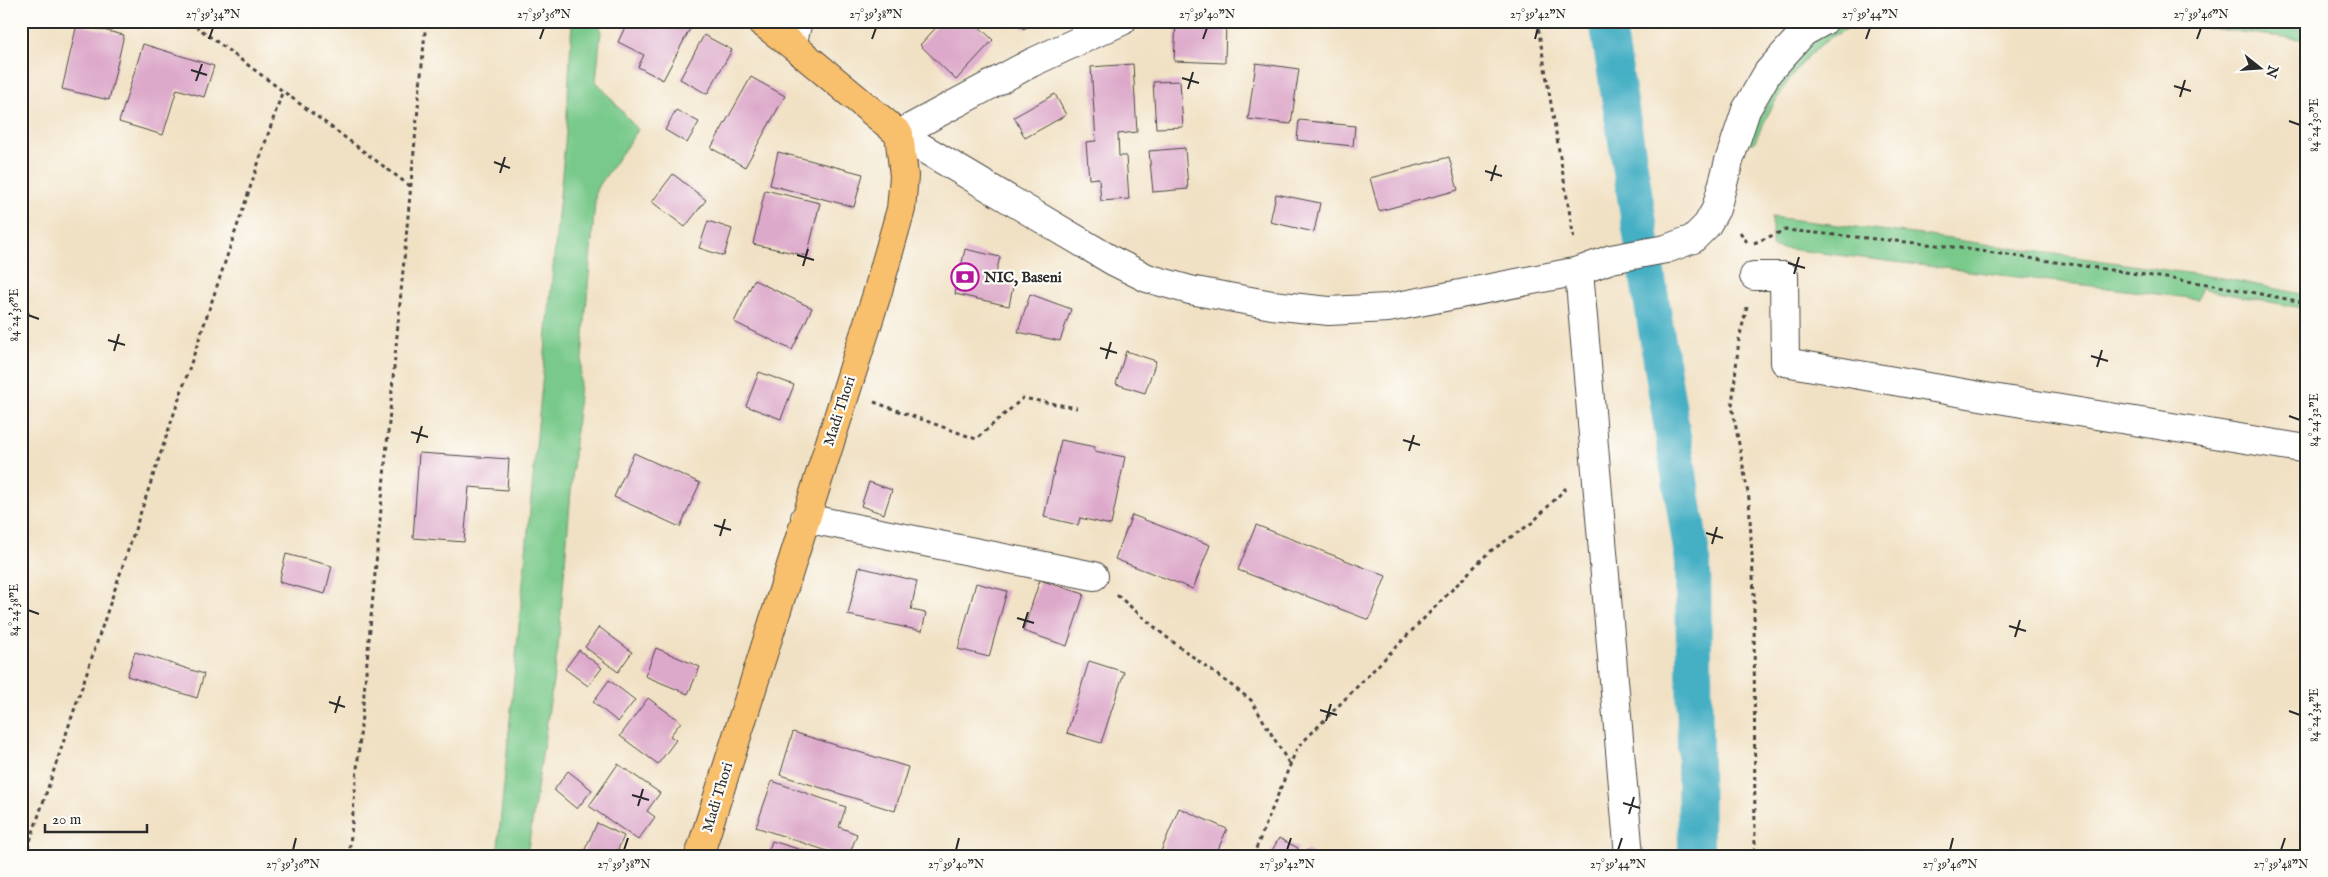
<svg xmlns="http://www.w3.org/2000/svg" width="2328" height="877" font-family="'IM FELL English',serif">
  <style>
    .green { fill: #78c98a; stroke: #527a5a }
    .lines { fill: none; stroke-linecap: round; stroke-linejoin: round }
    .canal { stroke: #45afc4; stroke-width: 36 }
    .building { fill: #dda9ca }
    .minor-casing { stroke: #494642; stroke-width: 30 }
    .major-casing { stroke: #494642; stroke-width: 30 }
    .path { stroke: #494642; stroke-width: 3; stroke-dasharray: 4 4; stroke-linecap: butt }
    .minor { stroke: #fff; stroke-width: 28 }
    .major { stroke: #f8bf6c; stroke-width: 28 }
    .ticks { fill: none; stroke: #2b2b2b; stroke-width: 2 }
    .labels { text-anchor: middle; stroke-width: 4.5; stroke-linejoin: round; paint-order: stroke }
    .poi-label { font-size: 15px; font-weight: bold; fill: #2b2b2b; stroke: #fdfcf7; text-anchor: start }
    .street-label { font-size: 15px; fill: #2b2b2b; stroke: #fdfcf7 }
    .neatline { fill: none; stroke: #2b2b2b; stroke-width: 2 }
    .ticks-label { font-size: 12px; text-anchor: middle; fill: #2b2b2b }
  </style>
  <rect width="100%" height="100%" fill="#fdfcf7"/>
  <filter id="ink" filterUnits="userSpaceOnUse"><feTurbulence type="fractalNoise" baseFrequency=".02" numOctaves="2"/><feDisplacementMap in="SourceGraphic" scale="10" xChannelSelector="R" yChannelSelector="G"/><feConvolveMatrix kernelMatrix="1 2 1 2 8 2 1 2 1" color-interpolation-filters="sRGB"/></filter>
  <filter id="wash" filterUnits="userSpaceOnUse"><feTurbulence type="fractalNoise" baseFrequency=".0096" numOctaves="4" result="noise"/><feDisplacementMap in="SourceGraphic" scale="20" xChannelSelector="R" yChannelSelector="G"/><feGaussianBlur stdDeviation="1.12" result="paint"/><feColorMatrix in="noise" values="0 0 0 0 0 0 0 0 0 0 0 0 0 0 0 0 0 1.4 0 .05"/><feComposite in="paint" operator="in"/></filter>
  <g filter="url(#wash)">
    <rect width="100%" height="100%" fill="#f1e1c4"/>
    <!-- green -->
    <g class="green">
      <polygon points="572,21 599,21 601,31 596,81 638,130 596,190 558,648 527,856 497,856 566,132"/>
      <path d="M1847 21H1860C1850 27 1840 32 1830 38 1794 63 1772 105 1754 143L1746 144C1770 97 1796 43 1847 21Z"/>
      <polygon points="2152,21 2244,21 2307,30 2307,40"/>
      <polygon points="1772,217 1922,235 2222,278 2307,295 2307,309 2201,289 2198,299 1772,247"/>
    </g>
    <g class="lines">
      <!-- canal -->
      <polyline class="canal" points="1607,21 1693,562 1696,856"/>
    </g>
    <g id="blocks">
      <!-- building -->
      <g class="building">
        <polygon points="628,21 684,21 692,25 663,80 638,67 644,55 618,42"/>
        <polygon points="942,21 973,21 993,40 956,80 920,45"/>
        <polygon points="1020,21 1040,21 1023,29"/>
        <polygon points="1176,21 1226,21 1225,63 1174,61"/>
        <polygon points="77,24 124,35 109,100 62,89"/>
        <polygon points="704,35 732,50 707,94 680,79"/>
        <polygon points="143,44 214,66 204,97 177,89 163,135 119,122"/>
        <polygon points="1256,63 1299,69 1291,124 1248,119"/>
        <polygon points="1133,64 1137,132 1118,134 1119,156 1126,156 1129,199 1101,201 1099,178 1089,179 1086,142 1096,141 1091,67"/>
        <polygon points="751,77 785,96 745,167 711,148"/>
        <polygon points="1180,81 1183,127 1156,128 1153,82"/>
        <polygon points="1055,94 1066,115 1025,138 1014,117"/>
        <polygon points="676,110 699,122 687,143 665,130"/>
        <polygon points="1299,120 1355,126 1353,146 1297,140"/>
        <polygon points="1185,148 1188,189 1153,192 1149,151"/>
        <polygon points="778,152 863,174 854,207 770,185"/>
        <polygon points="1449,157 1458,190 1379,211 1370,178"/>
        <polygon points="673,174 706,200 685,227 652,202"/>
        <polygon points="765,190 820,203 807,256 753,244"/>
        <polygon points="1276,194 1320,203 1314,232 1270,222"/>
        <polygon points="708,221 732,229 724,256 699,248"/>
        <polygon points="965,249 1000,257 995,277 1014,281 1009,306 955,294"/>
        <polygon points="754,280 812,308 792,350 734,322"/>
        <polygon points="1030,294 1071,309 1060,341 1018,332"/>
        <polygon points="21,311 29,312 22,346 21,346"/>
        <polygon points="1126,351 1156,361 1145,393 1116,384"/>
        <polygon points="759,372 794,385 781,419 746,406"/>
        <polygon points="1061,440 1095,447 1094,451 1125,457 1111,525 1080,518 1078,525 1044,517"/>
        <polygon points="419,453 509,459 507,490 469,487 464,542 413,538"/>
        <polygon points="634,453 700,483 680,527 614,497"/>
        <polygon points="869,482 892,490 884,514 861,506"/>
        <polygon points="1132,515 1210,545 1193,589 1115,559"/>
        <polygon points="1256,525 1386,576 1369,620 1238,570"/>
        <polygon points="286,554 332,566 325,594 279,582"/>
        <polygon points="859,567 917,581 911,610 926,613 922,631 848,615"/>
        <polygon points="1040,580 1084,594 1067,646 1023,631"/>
        <polygon points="976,583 1007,591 989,657 958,649"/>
        <polygon points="599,627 632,652 618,672 585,647"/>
        <polygon points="656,648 700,667 688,694 645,676"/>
        <polygon points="579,650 602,668 588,686 565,669"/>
        <polygon points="135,652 204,674 197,698 127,676"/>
        <polygon points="1089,661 1124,672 1101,743 1067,733"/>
        <polygon points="609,680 635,700 618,722 593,702"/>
        <polygon points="648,698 681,722 670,736 676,740 658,764 620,736"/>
        <polygon points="793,732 908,767 895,811 780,775"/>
        <polygon points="618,764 660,793 647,811 655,817 638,840 589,806"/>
        <polygon points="568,771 592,790 577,809 554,790"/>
        <polygon points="772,781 846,807 839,827 857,834 849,856 842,856 756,827"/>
        <polygon points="1179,808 1227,829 1215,856 1159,856"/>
        <polygon points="597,823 624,836 615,856 582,856"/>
        <polygon points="1279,838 1298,848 1295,856 1269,856"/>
        <polygon points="772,841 818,855 818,856 767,856"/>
        <polygon points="1307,850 1317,856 1304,856"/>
      </g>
    </g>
  </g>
  <g filter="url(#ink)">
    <use href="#blocks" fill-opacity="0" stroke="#494642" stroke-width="1"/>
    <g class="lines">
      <!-- minor casing -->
      <g class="minor-casing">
        <g id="minor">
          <polyline points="792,45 798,21"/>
          <polyline points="899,134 1113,261 1147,278 1190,290 1272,305 1329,311 1388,308 1579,271 1611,259 1666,249 1693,239 1707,225 1716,209 1729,161 1746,110 1768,72 1804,32 1824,21"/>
          <polyline points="899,134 1031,63 1122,21"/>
          <polyline points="1579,271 1629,856"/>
          <polyline points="1754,276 1784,276 1785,362 1986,397 2307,449"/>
          <polyline points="805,518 1094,576"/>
        </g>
      </g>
      <!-- major casing -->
      <g class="major-casing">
        <polyline id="major" points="699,856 877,294 901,209 904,176 899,134 792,45 760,21"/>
      </g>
      <!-- path -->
      <g class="path">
        <polyline points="189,21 410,186"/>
        <polyline points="1537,21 1574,239"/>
        <polyline points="1740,232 1749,245"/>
        <polyline points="1754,243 1786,230 1946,246 2214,285 2307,303"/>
        <polyline points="1747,307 1739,339 1732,406 1749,499 1754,595 1755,856"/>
        <polyline points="874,402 976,439 1023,398 1077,408"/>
        <polyline points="1117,595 1165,636 1251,700 1290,765"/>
        <polyline points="25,856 283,90"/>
        <polyline points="349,856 426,21"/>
        <polyline points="1253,856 1297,748 1488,553 1533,522 1566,488"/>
      </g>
      <!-- minor -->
      <use href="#minor" class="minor"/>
      <!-- major -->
      <use href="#major" class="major"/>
    </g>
  </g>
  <!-- ticks -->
  <path class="ticks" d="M209 39 213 28M540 39 544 28M872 39 876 28M1203 39 1207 28M1535 39 1538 28M1866 39 1870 28M2197 39 2201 28M191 70 207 75M1182 78 1199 83M196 81 202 64M2174 86 2191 91M1188 89 1193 72M2180 97 2185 80M2289 121 2300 125M494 162 510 168M1485 171 1502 176M500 173 505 157M1491 181 1496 165M797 255 814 260M1788 263 1805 268M803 266 808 249M1794 274 1799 257M28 315 39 319M108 340 125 345M1100 348 1117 353M114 351 119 334M2091 356 2108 361M1106 359 1111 342M2097 367 2102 350M2289 416 2300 420M411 432 428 437M1403 440 1420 445M417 443 422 426M1409 451 1414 435M714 525 731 530M1706 533 1723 538M720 536 725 519M1712 544 1717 527M28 610 39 614M1017 618 1034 623M2009 626 2026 631M1023 628 1028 612M2015 637 2020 620M329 702 345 707M1320 710 1337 715M2289 711 2300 715M335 713 340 696M1326 721 1331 704M632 795 649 800M1623 803 1640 808M638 806 643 789M1629 814 1634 797M293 850 296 838M624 850 628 838M956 850 959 838M1287 850 1291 838M1618 850 1622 838M1950 850 1953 838M2281 850 2285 838"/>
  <!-- icons -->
  <defs>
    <g id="bank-ring" transform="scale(1.4375)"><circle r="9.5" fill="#fdfcf7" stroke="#b5179e" stroke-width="1.5"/><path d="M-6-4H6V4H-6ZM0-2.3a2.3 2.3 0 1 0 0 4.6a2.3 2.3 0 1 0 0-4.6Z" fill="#b5179e"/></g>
  </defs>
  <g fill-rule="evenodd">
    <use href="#bank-ring" x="965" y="277"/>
  </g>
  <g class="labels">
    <!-- poi labels -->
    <g class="poi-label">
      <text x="984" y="282">NIC, Baseni</text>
    </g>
    <!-- street labels -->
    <g class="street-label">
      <text transform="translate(839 411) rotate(-72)" y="5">Madi Thori</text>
      <text transform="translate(717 797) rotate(-73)" y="5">Madi Thori</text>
    </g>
  </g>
  <!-- margin -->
  <rect width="2328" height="877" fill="none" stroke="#fdfcf7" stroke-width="55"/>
  <!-- north arrow -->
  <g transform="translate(2260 68) rotate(107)" stroke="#fdfcf7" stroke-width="4" paint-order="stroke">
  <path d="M0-4L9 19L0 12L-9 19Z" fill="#2b2b2b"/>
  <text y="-8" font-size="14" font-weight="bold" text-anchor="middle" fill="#2b2b2b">N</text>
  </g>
  <!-- scale -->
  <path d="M45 824v8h102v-8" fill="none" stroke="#2b2b2b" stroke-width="2.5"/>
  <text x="52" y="824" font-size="15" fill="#2b2b2b" stroke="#fdfcf7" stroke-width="4" paint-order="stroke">20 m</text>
  <rect x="28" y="28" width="2272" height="822" class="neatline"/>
  <g class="ticks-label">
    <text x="213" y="18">27°39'34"N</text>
    <text x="544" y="18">27°39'36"N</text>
    <text x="876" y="18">27°39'38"N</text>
    <text x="1207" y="18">27°39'40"N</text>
    <text x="1538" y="18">27°39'42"N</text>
    <text x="1870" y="18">27°39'44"N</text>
    <text x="2201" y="18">27°39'46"N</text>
    <text transform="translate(2314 125) rotate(-90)" y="4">84°24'30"E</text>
    <text transform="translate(14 315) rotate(-90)" y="4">84°24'36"E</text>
    <text transform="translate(2314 420) rotate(-90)" y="4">84°24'32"E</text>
    <text transform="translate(14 610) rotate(-90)" y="4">84°24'38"E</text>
    <text transform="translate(2314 715) rotate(-90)" y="4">84°24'34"E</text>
    <text x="293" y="868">27°39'36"N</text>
    <text x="624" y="868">27°39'38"N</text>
    <text x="956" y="868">27°39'40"N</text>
    <text x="1287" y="868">27°39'42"N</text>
    <text x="1618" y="868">27°39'44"N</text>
    <text x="1950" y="868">27°39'46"N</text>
    <text x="2281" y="868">27°39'48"N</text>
  </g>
</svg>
